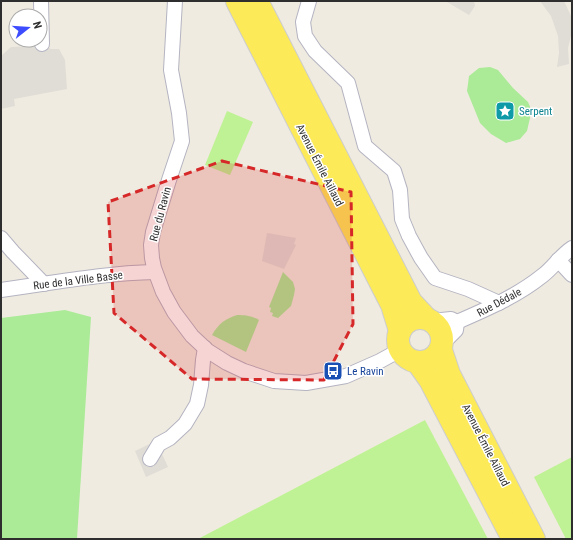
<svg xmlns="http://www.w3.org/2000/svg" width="573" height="540" font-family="'Roboto Condensed',sans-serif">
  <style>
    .green { fill: #abeb98 }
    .pitch { fill: #bff294 }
    .plaza { fill: #e0ddd7 }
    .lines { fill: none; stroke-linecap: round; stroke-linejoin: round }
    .minor-casing { stroke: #b4b4c2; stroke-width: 16 }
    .primary-casing { stroke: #cdcdcd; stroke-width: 24 }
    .minor { stroke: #fff; stroke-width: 14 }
    .primary { stroke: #fdea58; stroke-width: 22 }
    .marked { fill: #d62828; fill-opacity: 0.2; stroke: #d62828; stroke-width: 3; stroke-dasharray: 8 5; stroke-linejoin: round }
    .labels { text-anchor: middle; stroke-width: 3; stroke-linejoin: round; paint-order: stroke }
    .culture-label { font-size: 11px; fill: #0d838f; stroke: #fff; text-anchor: start }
    .street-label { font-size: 11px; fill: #2e2e2e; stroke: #fff }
    .transit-label { font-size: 11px; fill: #164399; stroke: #fff; text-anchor: start }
  </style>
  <rect width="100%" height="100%" fill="#f0ebe0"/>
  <!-- green -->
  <g class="green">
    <polygon points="490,67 498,70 513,88 528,102 531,109 530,118 527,131 520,139 506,143 491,134 480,123 467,91 469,76 479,68"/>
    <polygon points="283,272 293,282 295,289 294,295 291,306 278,318 272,316 273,313 270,312 271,308 269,307"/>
    <polygon points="65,310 91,317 77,539 1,539 1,318"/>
    <path d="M237 315C246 315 252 316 259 320L246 352 212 335C219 323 225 319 237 315Z"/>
  </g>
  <!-- pitch -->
  <g class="pitch">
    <polygon points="227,111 253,122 230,175 205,165"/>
    <polygon points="425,420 488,539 198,539"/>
    <polygon points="572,457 572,539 566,539 534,477"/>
  </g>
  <!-- plaza -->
  <g class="plaza">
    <polygon points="448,1 474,1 475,6 469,15 447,2"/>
    <polygon points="540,1 564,1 571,16 572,16 572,31 568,48 569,64 557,67 559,53 558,36 551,16"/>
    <polygon points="42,44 51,49 59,49 65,60 67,89 14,99 15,106 1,109 1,56 11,47 34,46"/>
    <polygon points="267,233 296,238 294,244 296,245 284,269 262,261"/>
    <polygon points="156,441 168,467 146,477 135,451"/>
  </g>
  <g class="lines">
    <!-- minor casing -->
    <g class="minor-casing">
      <g id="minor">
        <polyline points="41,1 42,44"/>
        <polyline points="175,1 171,70 179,113 182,141 169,180 153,232 151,245 152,258 154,268 163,292 174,312 192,336 208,351 227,363 244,371 274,381 306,383 346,376 380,361 400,350"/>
        <polyline points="309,1 303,22 305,36 315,51 348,83 365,146 394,171 400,190 402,219 409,236 421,258 435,278 468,289 499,303"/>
        <polyline points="1,238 13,252 44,284"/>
        <polyline points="558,260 572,275"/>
        <path d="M1 290C52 283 104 273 155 272"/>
        <polyline points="432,321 451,319 457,322"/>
        <path d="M457 322C487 309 517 296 542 276 553 268 560 256 572 248"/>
        <polyline points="443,343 456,330 457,322"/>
        <polyline points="150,459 159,444 170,438 185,424 197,404 201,385 203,360 205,348"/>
      </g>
    </g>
    <!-- primary casing -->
    <g class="primary-casing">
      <g id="primary">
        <polyline points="237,1 392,305 400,331"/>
        <polyline points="257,1 411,302 426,318"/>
        <circle cx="420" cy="340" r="22"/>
        <polyline points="441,350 449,374 534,539"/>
        <polyline points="418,363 430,380 513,539"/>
      </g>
    </g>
    <!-- minor -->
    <use href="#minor" class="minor"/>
    <!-- primary -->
    <use href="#primary" class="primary"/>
  </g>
  <!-- marked area -->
  <path class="marked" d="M222 161 351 192 353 324 324 380 192 379 114 313 108 202Z"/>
  <!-- icons -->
  <defs>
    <g id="sight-square" transform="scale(1)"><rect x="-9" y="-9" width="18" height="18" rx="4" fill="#0f9aa8" stroke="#fff"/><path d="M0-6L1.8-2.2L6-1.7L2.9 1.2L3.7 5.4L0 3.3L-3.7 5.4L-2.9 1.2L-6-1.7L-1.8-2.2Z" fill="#fff"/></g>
    <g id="bus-square" transform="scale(1)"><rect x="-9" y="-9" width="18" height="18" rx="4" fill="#1a4fb4" stroke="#fff"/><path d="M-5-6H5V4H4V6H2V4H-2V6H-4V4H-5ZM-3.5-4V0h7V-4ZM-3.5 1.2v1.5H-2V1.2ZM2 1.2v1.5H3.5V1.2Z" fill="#fff"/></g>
  </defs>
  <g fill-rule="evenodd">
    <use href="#sight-square" x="505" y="111"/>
    <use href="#bus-square" x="333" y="371"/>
  </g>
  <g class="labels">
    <!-- culture labels -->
    <g class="culture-label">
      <text x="519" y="115">Serpent</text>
    </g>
    <!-- street labels -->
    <g class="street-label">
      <text transform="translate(320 165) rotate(63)" y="4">Avenue Émile Aillaud</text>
      <text transform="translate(160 214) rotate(-75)" y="4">Rue du Ravin</text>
      <text transform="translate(78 280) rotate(-7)" y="4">Rue de la Ville Basse</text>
      <text transform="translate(499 302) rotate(-28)" y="4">Rue Dédale</text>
      <text transform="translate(486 445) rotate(63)" y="4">Avenue Émile Aillaud</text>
    </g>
    <!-- transit labels -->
    <g class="transit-label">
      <text x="347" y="375">Le Ravin</text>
    </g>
  </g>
  <!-- border -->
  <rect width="573" height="540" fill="none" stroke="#2e2e2e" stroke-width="4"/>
  <!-- north arrow -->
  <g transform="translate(28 28) rotate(73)"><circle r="19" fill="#ffffff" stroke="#ababab"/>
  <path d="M0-3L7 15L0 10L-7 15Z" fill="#3e4cff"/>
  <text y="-6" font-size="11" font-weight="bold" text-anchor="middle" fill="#2e2e2e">N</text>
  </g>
</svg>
